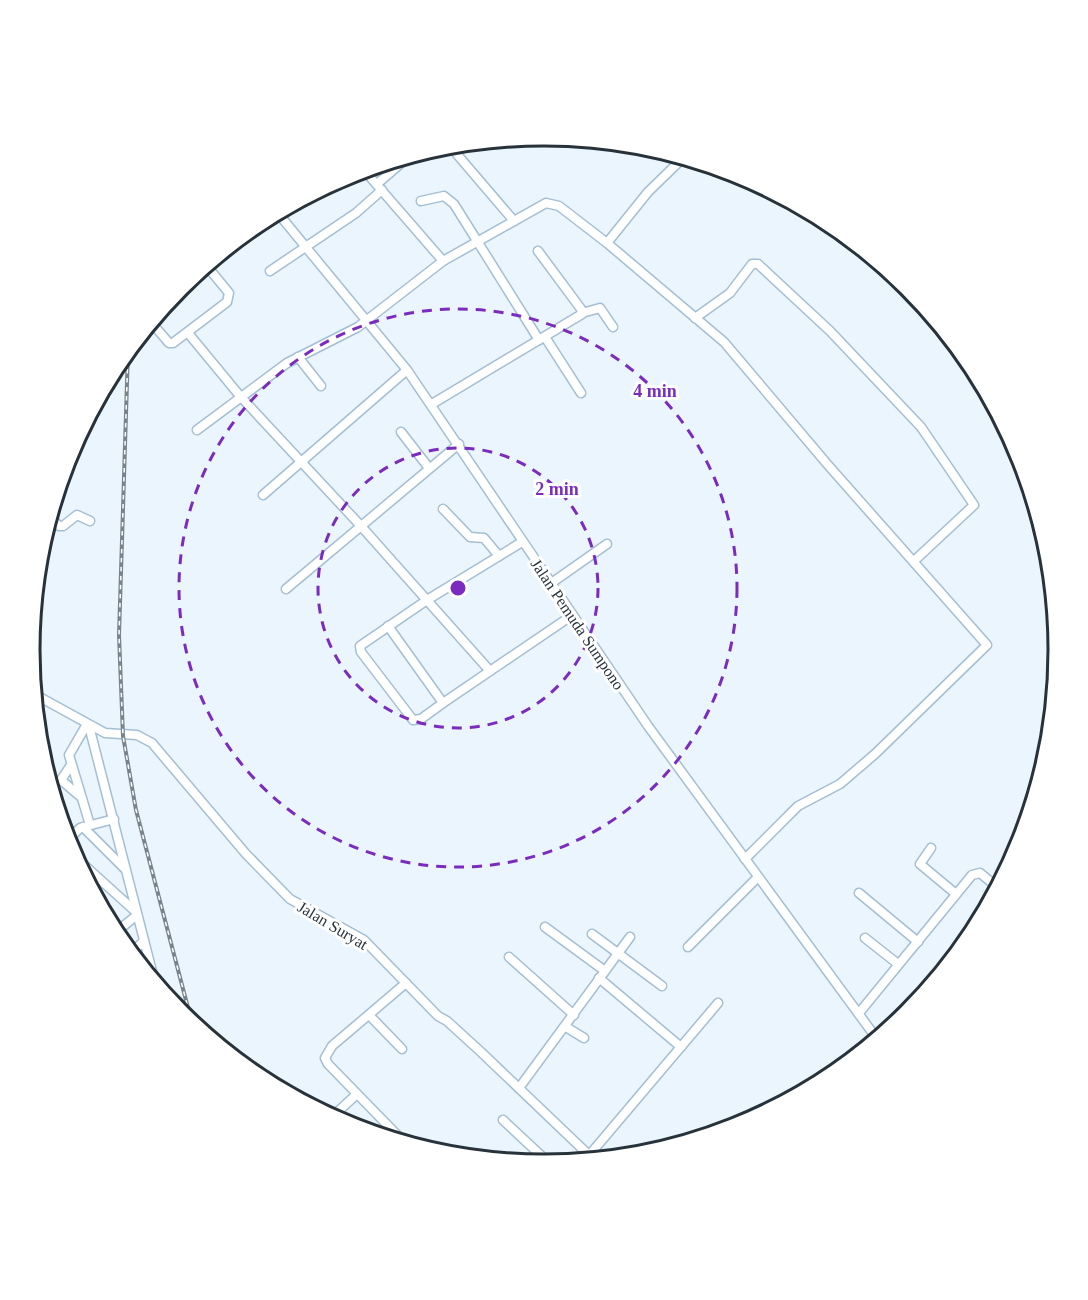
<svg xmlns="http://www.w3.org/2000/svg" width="1088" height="1300" font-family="Georgia,serif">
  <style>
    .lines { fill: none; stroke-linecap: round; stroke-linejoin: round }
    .minor-casing { stroke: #a4bed3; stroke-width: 11 }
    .minor { stroke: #fff; stroke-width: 8 }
    .rail-casing { stroke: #78838b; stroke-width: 4 }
    .rail { stroke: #fff; stroke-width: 1.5; stroke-dasharray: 4.5; stroke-linecap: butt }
    .ring { fill: none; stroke: #7b2cbf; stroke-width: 3; stroke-dasharray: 10 8 }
    .labels { text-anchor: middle; stroke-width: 6; stroke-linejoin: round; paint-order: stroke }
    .street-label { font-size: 16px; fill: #27323a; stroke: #fff }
    .rim { fill: none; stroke: #27323a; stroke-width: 3 }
    .centre { fill: #7b2cbf; stroke: #fff; stroke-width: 3 }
    .ring-label { font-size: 18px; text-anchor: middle; font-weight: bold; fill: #7b2cbf; stroke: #fff; stroke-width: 6; stroke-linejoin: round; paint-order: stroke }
  </style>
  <rect width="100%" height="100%" fill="#eaf5fe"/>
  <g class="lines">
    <!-- minor casing -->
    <g class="minor-casing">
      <g id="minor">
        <polyline points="449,145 514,221"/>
        <polyline points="683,158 648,192 607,243 724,342 828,465 987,645 875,754 840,784 798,806 745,859"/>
        <polyline points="364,170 443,261"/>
        <polyline points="377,184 408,157"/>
        <polyline points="421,201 444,196 454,204 539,340"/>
        <polyline points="277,212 407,370 648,726 877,1039"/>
        <polyline points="270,271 356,213 382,190"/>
        <polyline points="582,313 600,308 613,327"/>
        <polyline points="695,318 730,293 752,264 758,264 830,331 921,427 974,505 914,561"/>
        <polyline points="151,322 169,343 173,343 227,302 229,293 206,265"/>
        <polyline points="188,333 240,396 360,525 490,671"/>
        <polyline points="545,337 581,393"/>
        <polyline points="298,357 321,386"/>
        <polyline points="432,404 582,314 581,309 538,251"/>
        <polyline points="197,430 287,363 358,327 443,261 546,203 559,206 607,243"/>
        <polyline points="401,432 429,468"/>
        <polyline points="263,495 407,370"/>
        <polyline points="443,509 470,537 484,538 499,556"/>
        <polyline points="50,517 59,526 63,526 77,515 90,521"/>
        <polyline points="550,584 607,544"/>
        <polyline points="286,589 459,444"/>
        <polyline points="388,626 443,703 571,616"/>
        <polyline points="34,694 105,733 137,735 152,743 246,854 290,899 364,940 438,1016 447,1021 481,1052 593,1159"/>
        <polyline points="443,703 421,719 413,720 361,652 360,646 427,600 522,542"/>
        <polyline points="87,724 69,755 90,825"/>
        <polyline points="89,726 155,983"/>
        <polyline points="71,765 61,780 81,797"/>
        <polyline points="60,818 61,818"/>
        <polyline points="83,827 125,869"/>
        <polyline points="67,841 80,828 114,819"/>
        <polyline points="931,848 920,864 956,894"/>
        <polyline points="73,855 136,912"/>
        <polyline points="859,893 918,942"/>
        <polyline points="545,927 605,971"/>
        <polyline points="115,933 137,915"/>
        <polyline points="592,934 662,986"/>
        <polyline points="865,938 898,964"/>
        <polyline points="688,947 758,877"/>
        <polyline points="131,953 144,941"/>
        <polyline points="509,957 574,1015"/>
        <polyline points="599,978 681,1047"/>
        <polyline points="859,1013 972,875 980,873 997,887"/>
        <polyline points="369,1015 402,1049"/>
        <polyline points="566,1027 584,1038"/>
        <polyline points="519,1088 630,937"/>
        <polyline points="332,1117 357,1094"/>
        <polyline points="503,1120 549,1163"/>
        <polyline points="404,1142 328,1064 325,1058 332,1046 406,983"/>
        <polyline points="586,1159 718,1003"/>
      </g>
    </g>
    <!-- minor -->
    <use href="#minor" class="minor"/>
    <!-- rail casing -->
    <g class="rail-casing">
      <polyline id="rail" points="128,351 119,635 123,736 136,810 192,1023"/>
    </g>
    <!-- rail -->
    <use href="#rail" class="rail"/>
  </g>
  <!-- distance rings -->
  <g class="ring">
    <circle cx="458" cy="588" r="140"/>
    <circle cx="458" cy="588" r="279"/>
  </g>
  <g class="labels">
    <!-- street labels -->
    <g class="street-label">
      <text transform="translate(578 624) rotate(56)" y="6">Jalan Pemuda Sumpono</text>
      <text transform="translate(333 925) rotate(31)" y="6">Jalan Suryat</text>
    </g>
  </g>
  <!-- crop -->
  <path d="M0 0H1088V1300H0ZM40 650a504 504 0 1 1 1008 0a504 504 0 1 1-1008 0Z" fill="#fff" fill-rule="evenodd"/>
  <path class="rim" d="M40 650a504 504 0 1 1 1008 0a504 504 0 1 1-1008 0Z"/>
  <circle cx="458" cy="588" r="9" class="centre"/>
  <g class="ring-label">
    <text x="655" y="397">4 min</text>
    <text x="557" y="495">2 min</text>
  </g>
</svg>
